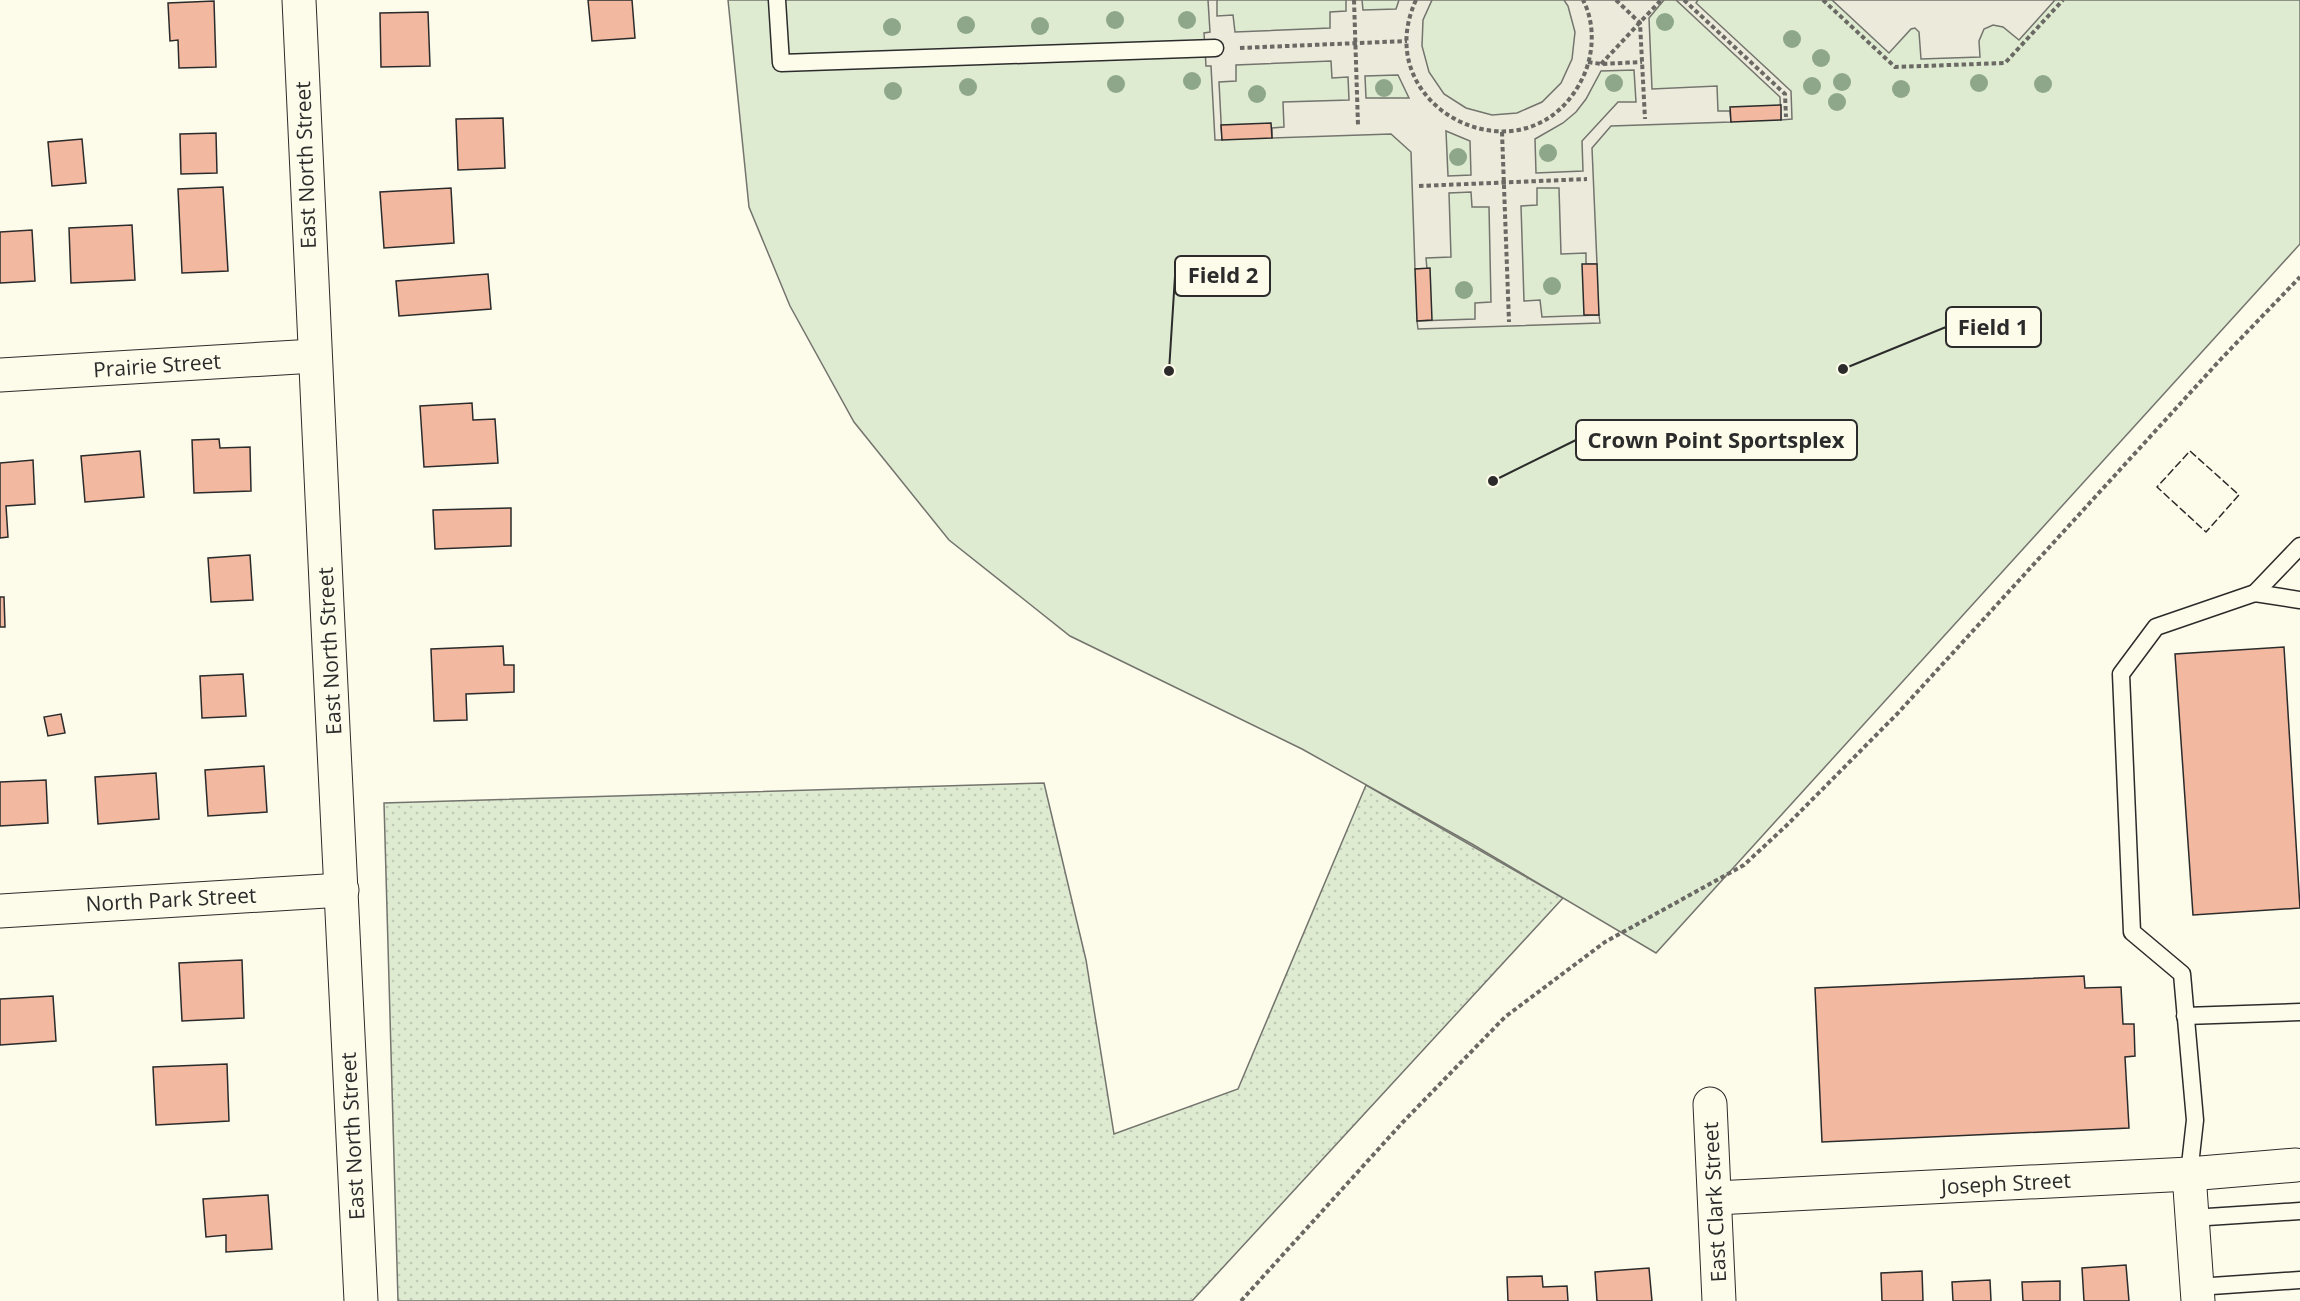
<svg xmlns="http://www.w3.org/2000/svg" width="2300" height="1301" font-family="'Open Sans',sans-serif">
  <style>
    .grass { fill: url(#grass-dots); stroke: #74746e; stroke-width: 1.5 }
    .park { fill: #deebd1; stroke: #74746e; stroke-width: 1.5 }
    .parking { fill: #eceadb; stroke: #74746e; stroke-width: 1.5; fill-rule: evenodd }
    .building { fill: #f2b8a0; stroke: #2b2b2b; stroke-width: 1.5 }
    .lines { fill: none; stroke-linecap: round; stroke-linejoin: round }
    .lane-casing { stroke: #2b2b2b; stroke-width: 19 }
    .street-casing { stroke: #2b2b2b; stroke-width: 35 }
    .secondary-casing { stroke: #2b2b2b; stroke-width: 35 }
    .path { stroke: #6a6964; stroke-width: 4; stroke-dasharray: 4.5 3; stroke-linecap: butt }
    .lane { stroke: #fdfbea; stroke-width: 16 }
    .street { stroke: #fdfbea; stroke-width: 33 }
    .secondary { stroke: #fdfbea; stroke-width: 33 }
    .fence { stroke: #2b2b2b; stroke-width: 1.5; stroke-dasharray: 8 3; stroke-linecap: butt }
    .tree { fill: #8ea78a }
    .labels { text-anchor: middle; stroke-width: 4.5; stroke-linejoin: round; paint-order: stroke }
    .street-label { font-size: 21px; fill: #2b2b2b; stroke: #fdfbea }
    .leader { fill: none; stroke: #2b2b2b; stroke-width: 2 }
    .callout-dot { fill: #2b2b2b; stroke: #fdfbea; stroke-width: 2 }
    .callout { fill: #fdfbea; stroke: #2b2b2b; stroke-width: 2 }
    .callout-label { font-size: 22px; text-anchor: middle; font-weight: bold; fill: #2b2b2b }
  </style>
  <defs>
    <pattern id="grass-dots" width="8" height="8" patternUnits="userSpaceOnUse" patternTransform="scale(1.5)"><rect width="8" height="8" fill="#deebd1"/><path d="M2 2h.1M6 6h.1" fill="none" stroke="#bfcab4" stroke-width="1.8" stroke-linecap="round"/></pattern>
  </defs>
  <rect width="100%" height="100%" fill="#fdfbea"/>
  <!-- grass -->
  <polygon class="grass" points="1044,783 1086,960 1114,1134 1238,1089 1366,785 1563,898 1192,1301 398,1301 384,803"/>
  <!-- park -->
  <polygon class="park" points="728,0 2300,0 2300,244 1656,953 1472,844 1302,749 1070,636 949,540 854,422 790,306 749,207"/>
  <!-- parking -->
  <g class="parking">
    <path d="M1208 0H1217V16L1233 15 1235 32 1330 28V12L1346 11V0H1362L1363 10 1396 9 1399 0H1432L1423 20 1422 46 1429 72 1444 94 1466 108 1492 115 1517 113 1542 102 1561 83 1572 59 1575 32 1568 6 1564 0H1664L1649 18 1652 89 1717 86 1718 111H1730L1731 122 1611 126 1592 148 1597 264H1586V253L1561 254 1559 188H1537V205L1521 206 1524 301 1540 300 1542 317 1599 315 1600 323 1418 329 1417 321 1475 319V303L1491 302 1489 207H1472L1471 192 1449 193 1451 257 1426 258 1427 269H1415L1411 152 1391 134 1272 138V128L1284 127 1283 102 1349 100 1348 77 1332 78 1331 61 1236 65V81L1219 82 1222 140H1215L1211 66H1206L1204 33 1210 32ZM1634 70 1636 102H1618L1582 141 1583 171 1536 173 1535 139 1563 123 1576 112 1586 99 1601 71ZM1398 75 1409 98H1366L1365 76ZM1446 131 1470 141 1471 175 1448 176Z"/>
    <polygon points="1676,0 1698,0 1696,3 1791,91 1792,119 1781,120 1780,97"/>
    <polygon points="1832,0 2055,0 2019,40 2003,27 1993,25 1984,29 1979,41 1980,57 1921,59 1919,32 1915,28 1911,29 1889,53"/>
  </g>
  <!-- building -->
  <g class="building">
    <polygon points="588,0 632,0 635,38 592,41"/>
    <polygon points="214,1 216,67 179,68 178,40 170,41 168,3"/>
    <polygon points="428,12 430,66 381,67 380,13"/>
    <polygon points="1781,105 1781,120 1731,122 1730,107"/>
    <polygon points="503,118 505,168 458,170 456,119"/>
    <polygon points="1271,123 1272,138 1222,140 1221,125"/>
    <polygon points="216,133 217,173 181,174 180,134"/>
    <polygon points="82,139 86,183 52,186 48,142"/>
    <polygon points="223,187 228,271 182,273 178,189"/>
    <polygon points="451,188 454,243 384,248 380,192"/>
    <polygon points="132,225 135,280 71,283 69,228"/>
    <polygon points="32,230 35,281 0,283 0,232"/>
    <polygon points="1582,264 1597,264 1599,315 1584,315"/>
    <polygon points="1430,268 1432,320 1417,321 1415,269"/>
    <polygon points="488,274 491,309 399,316 396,281"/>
    <polygon points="472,403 473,420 495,419 498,463 424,467 420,406"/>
    <polygon points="219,439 220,448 250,447 251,491 194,493 192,440"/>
    <polygon points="140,451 144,497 85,502 81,456"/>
    <polygon points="33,460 35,504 6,506 8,537 0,538 0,463"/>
    <polygon points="511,508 511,546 435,549 433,510"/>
    <polygon points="250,555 253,600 211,602 208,558"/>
    <polygon points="0,597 4,597 5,627 0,627"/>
    <polygon points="503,646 504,665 514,665 514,692 466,694 467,720 434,721 431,649"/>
    <polygon points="2284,647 2300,908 2193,915 2175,654"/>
    <polygon points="243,674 246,716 202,718 200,676"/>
    <polygon points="61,714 65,733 48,736 44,717"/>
    <polygon points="264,766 267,812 208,816 205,770"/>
    <polygon points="156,773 159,819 98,824 95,777"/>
    <polygon points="46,780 48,823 0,826 0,782"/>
    <polygon points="242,960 244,1018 182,1021 179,963"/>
    <polygon points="2084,976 2085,988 2121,987 2123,1024 2134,1024 2135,1056 2125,1057 2129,1128 1822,1142 1815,988"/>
    <polygon points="53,996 56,1041 0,1045 0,999"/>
    <polygon points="227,1064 229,1121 156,1125 153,1067"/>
    <polygon points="268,1195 272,1249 226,1252 226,1235 206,1237 203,1199"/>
    <polygon points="2126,1265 2129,1301 2084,1301 2082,1268"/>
    <polygon points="1649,1268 1652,1301 1597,1301 1595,1272"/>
    <polygon points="1922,1271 1923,1301 1882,1301 1881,1273"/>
    <polygon points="1542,1276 1543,1287 1567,1286 1568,1301 1508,1301 1507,1277"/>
    <polygon points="1990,1280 1991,1301 1953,1301 1952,1282"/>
    <polygon points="2060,1281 2060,1301 2023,1301 2022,1282"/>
  </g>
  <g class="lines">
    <!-- lane casing -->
    <g class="lane-casing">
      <g id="lane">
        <polyline points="777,0 781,63 1215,48"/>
        <polyline points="2255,593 2300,546"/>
        <polyline points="2185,1016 2300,1012"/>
        <polyline points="2189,1174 2195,1120 2182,974 2132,932 2121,674 2156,627 2255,593 2300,600"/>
        <polyline points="2192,1218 2300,1211"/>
        <polyline points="2197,1287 2300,1280"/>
      </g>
    </g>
    <!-- street casing -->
    <g class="street-casing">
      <g id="street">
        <polyline points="0,375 314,356"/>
        <polyline points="0,911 342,890"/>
        <polyline points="1710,1104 1719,1301"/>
        <polyline points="2189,1174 2198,1301"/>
        <polyline points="1715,1198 2189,1174 2296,1165"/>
      </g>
    </g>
    <!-- secondary casing -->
    <g class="secondary-casing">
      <path id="secondary" d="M299 0C317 434 341 867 361 1301"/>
    </g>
    <!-- path -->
    <g class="path">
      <polyline points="1354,0 1358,125"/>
      <path d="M1416 0C1365 111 1532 190 1584 75 1594 52 1595 23 1583 0"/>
      <polyline points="1616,0 1640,23 1645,119"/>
      <polyline points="1684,0 1785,94 1786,117"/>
      <polyline points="1823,0 1895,67 2005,63 2063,0"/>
      <polyline points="1240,48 1407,41"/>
      <polyline points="1588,62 1601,64 1642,62"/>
      <polyline points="1601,64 1661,0"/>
      <polyline points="1502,132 1509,322"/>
      <polyline points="1419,186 1587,179"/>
      <polyline points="1241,1301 1402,1123 1505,1017 1605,942 1744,865 1787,825 1898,713 2221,359 2300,277"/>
    </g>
    <!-- lane -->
    <use href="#lane" class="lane"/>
    <!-- street -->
    <use href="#street" class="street"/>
    <!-- secondary -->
    <use href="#secondary" class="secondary"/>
    <!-- fence -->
    <polygon class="fence" points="2190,451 2239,495 2206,532 2157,487"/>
  </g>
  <!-- trees -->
  <g class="tree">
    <circle cx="1115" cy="20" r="9"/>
    <circle cx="1187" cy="20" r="9"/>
    <circle cx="1665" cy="22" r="9"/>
    <circle cx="966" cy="25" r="9"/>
    <circle cx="1040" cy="26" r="9"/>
    <circle cx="892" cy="27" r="9"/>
    <circle cx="1792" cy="39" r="9"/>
    <circle cx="1821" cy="58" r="9"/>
    <circle cx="1192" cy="81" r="9"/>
    <circle cx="1842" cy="82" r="9"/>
    <circle cx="1614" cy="83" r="9"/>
    <circle cx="1979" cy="83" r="9"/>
    <circle cx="1116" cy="84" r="9"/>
    <circle cx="2043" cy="84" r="9"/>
    <circle cx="1812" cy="86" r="9"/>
    <circle cx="968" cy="87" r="9"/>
    <circle cx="1384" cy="88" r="9"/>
    <circle cx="1901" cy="89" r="9"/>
    <circle cx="893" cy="91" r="9"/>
    <circle cx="1257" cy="94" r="9"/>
    <circle cx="1837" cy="102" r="9"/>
    <circle cx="1548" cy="153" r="9"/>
    <circle cx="1458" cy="157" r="9"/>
    <circle cx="1552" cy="286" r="9"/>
    <circle cx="1464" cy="290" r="9"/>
  </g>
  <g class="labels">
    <!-- street labels -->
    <g class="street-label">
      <text transform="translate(306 165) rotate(-92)" y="7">East North Street</text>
      <text transform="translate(157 366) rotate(-4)" y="7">Prairie Street</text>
      <text transform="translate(330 651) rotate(-93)" y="7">East North Street</text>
      <text transform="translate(171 900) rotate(-3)" y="7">North Park Street</text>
      <text transform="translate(353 1136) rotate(-93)" y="7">East North Street</text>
      <text transform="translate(2006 1184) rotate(-3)" y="7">Joseph Street</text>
      <text transform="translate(1715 1202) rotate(-93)" y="7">East Clark Street</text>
    </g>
  </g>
  <!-- callouts -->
  <path class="leader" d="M1169 371L1175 276M1843 369L1946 327M1493 481L1576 440"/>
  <g class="callout-dot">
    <circle cx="1169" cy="371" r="6"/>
    <circle cx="1843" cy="369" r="6"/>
    <circle cx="1493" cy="481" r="6"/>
  </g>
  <g class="callout">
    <rect x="1175" y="256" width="95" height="40" rx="6"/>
    <rect x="1946" y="307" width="95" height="40" rx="6"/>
    <rect x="1576" y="420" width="281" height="40" rx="6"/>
  </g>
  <g class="callout-label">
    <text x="1223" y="283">Field 2</text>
    <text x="1993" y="335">Field 1</text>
    <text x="1716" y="448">Crown Point Sportsplex</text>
  </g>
</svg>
